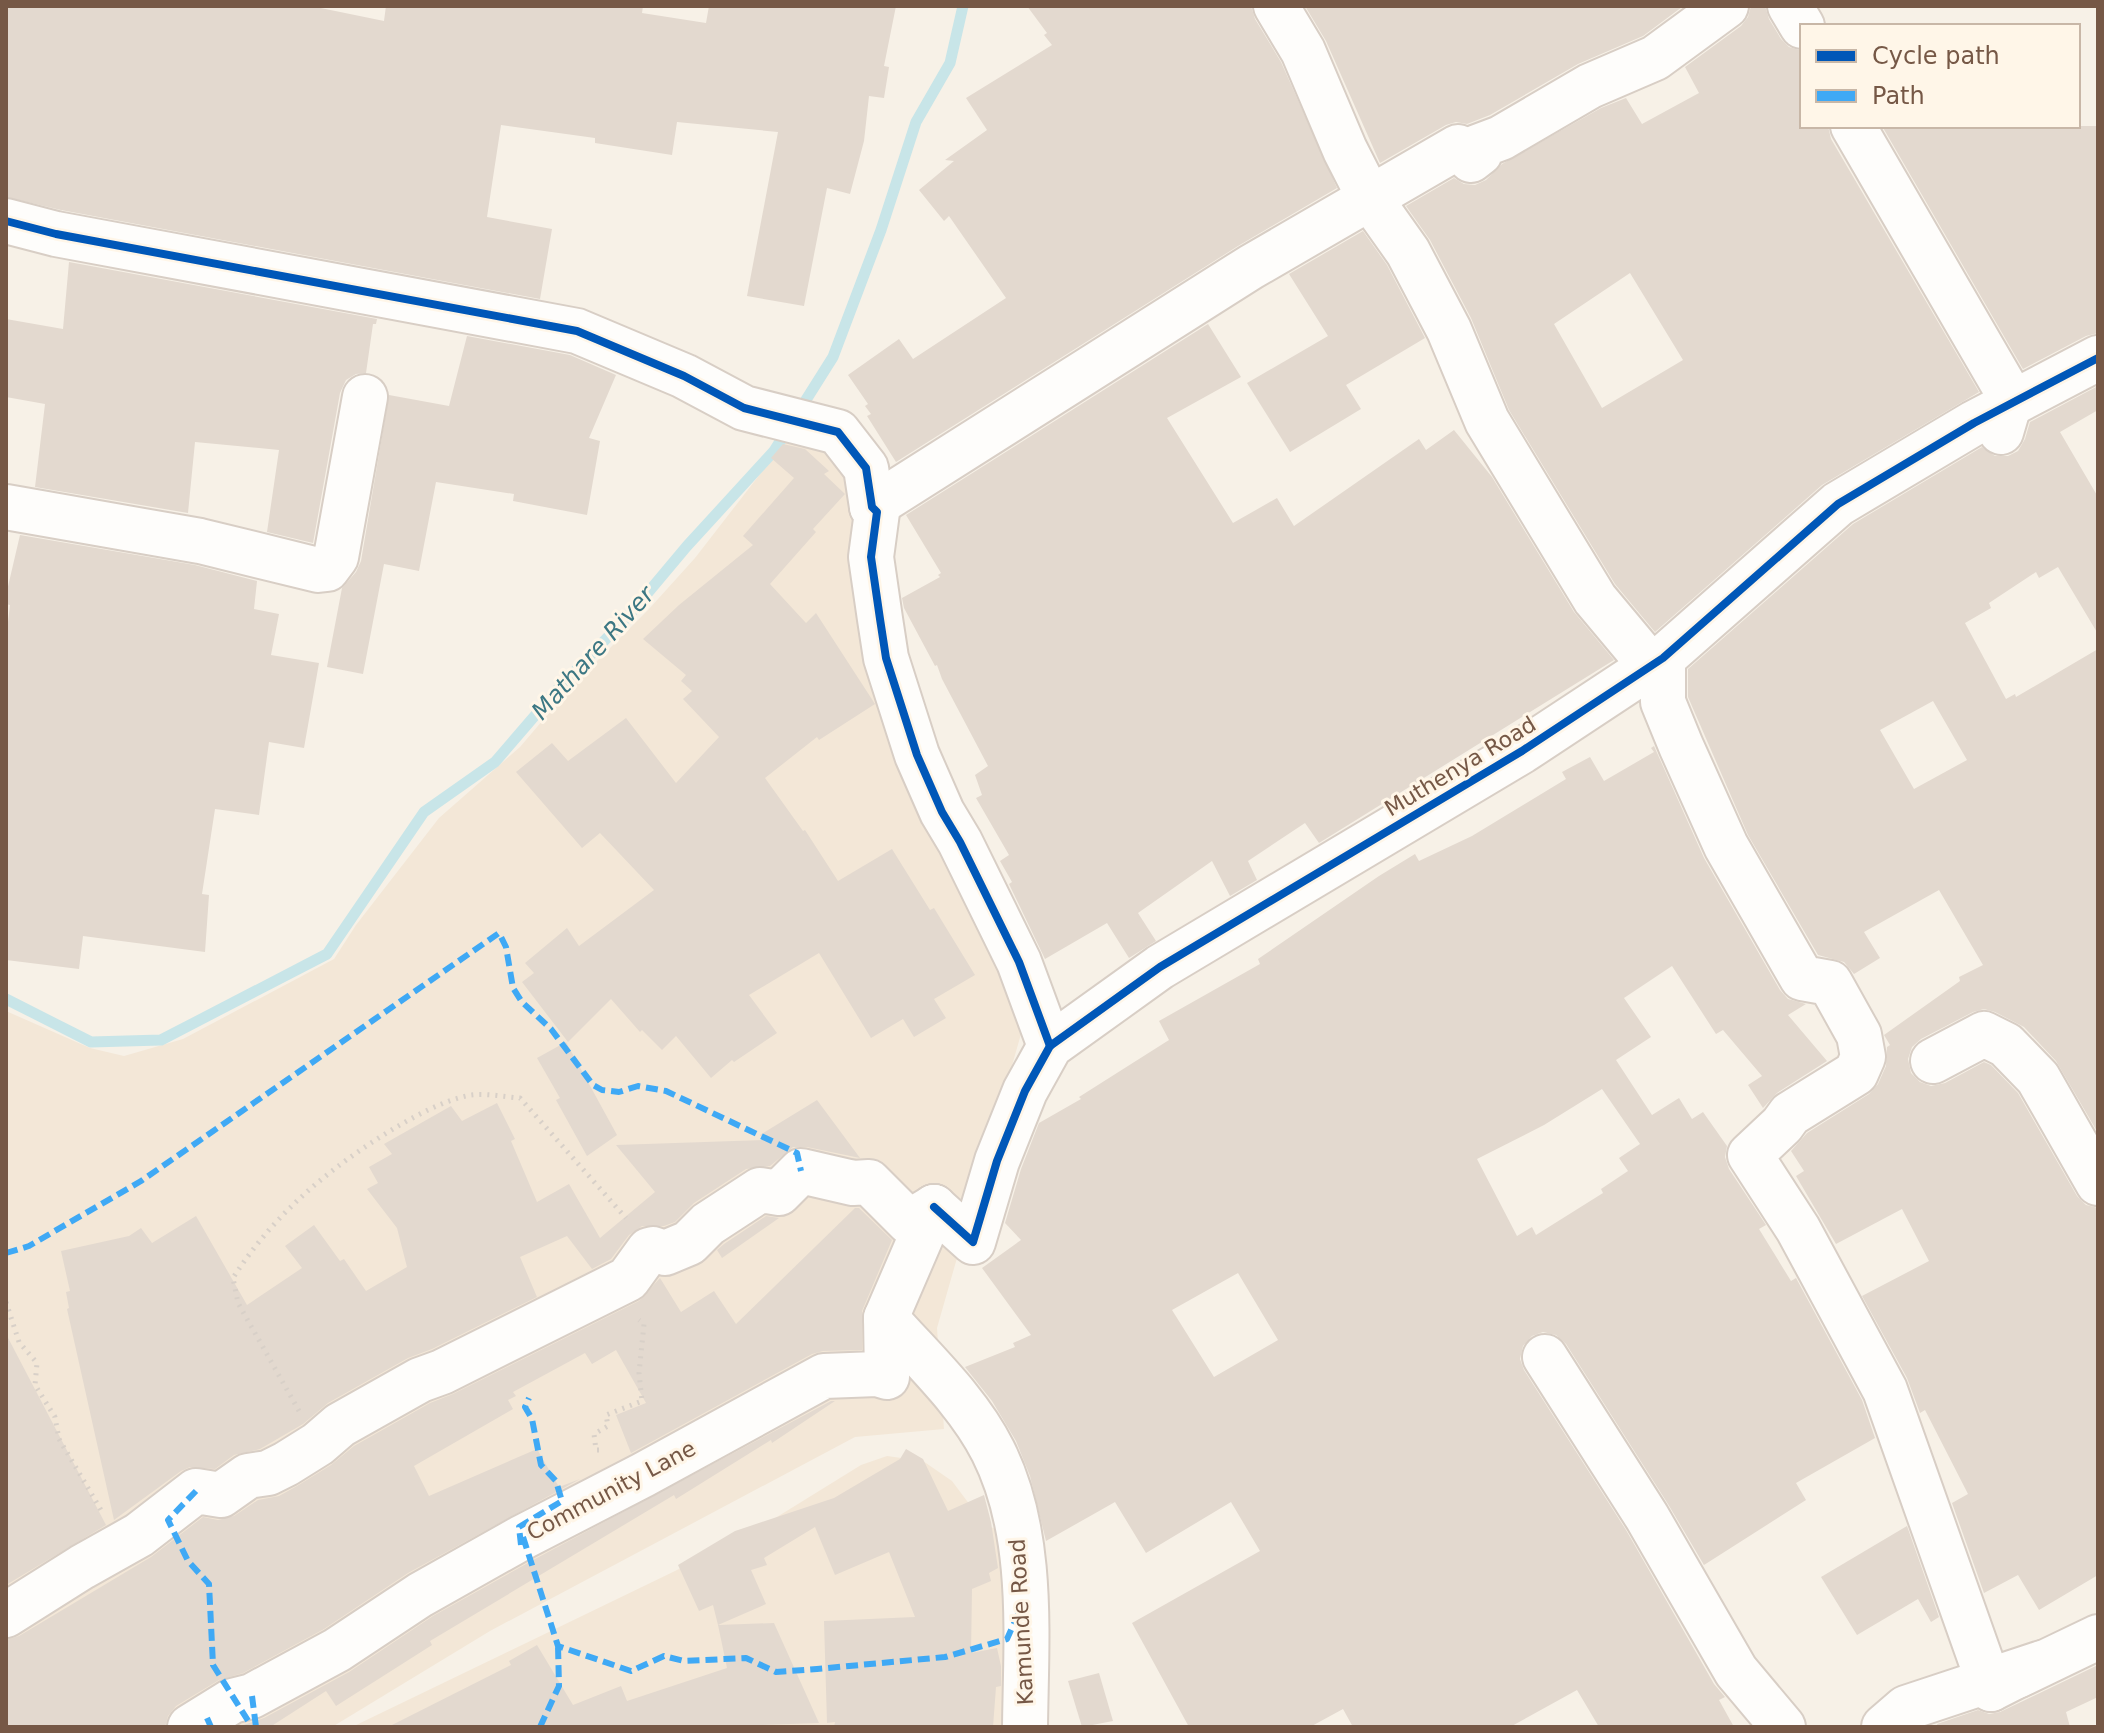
<svg xmlns="http://www.w3.org/2000/svg" width="2104" height="1733" font-family="'DejaVu Sans',sans-serif">
  <style>
    .residential { fill: #f3e7d7 }
    .lines { fill: none; stroke-linecap: round; stroke-linejoin: round }
    .stream { stroke: #c8e5e8; stroke-width: 11 }
    .building { fill: #e3d9cf; fill-rule: evenodd }
    .minor-casing { stroke: #d8cec5; stroke-width: 48 }
    .path { stroke: #d8d0c8; stroke-width: 5; stroke-dasharray: 2 6; stroke-linecap: butt }
    .minor { stroke: #fefdfb; stroke-width: 44 }
    .quiet { stroke: #3fa9f5; stroke-width: 6; stroke-dasharray: 12 6; stroke-linecap: butt }
    .cycleway-casing { stroke: #fff6e8; stroke-width: 13 }
    .cycleway { stroke: #0057b8; stroke-width: 8 }
    .labels { text-anchor: middle; stroke-width: 6; stroke-linejoin: round; paint-order: stroke }
    .street-label { font-size: 22px; fill: #765846; stroke: #fff6e8 }
    .water-label { font-size: 24px; font-style: italic; fill: #3c7783; stroke: #fff6e8 }
  </style>
  <rect width="100%" height="100%" fill="#f7f1e7"/>
  <!-- residential -->
  <g class="residential">
    <polygon points="809,411 862,470 873,640 1025,1020 937,1328 944,1429 855,1437 490,1631 332,1727 6,1727 6,1011 90,1048 124,1056 183,1039 334,959 356,925 439,818 520,747 571,687 649,609 695,558"/>
    <polygon points="887,1456 923,1461 952,1481 985,1525 996,1529 996,1537 1002,1547 1028,1727 352,1727 675,1571 764,1525 861,1465"/>
  </g>
  <g class="lines">
    <!-- stream -->
    <g class="stream">
      <polyline points="799,411 833,357 881,230 916,122 950,63 963,6"/>
      <polyline points="6,999 91,1042 161,1040 327,954 424,812 495,762 557,690 630,614 687,546 774,451 788,429"/>
    </g>
  </g>
  <!-- building -->
  <g class="building">
    <polygon points="6,6 311,6 384,21 386,6 643,6 642,13 706,23 709,6 896,6 884,66 889,67 884,98 869,96 864,141 850,194 827,188 804,306 747,296 778,132 677,122 672,155 595,143 595,138 501,125 487,217 552,229 540,299 61,210 6,197"/>
    <polygon points="1027,6 1251,6 1255,19 1281,62 1337,188 1238,246 896,462 867,416 871,414 865,406 868,404 848,375 899,339 913,359 1006,298 949,216 944,221 919,190 954,161 945,160 987,130 966,98 1052,45 1044,35 1047,33"/>
    <polygon points="1305,6 1681,6 1682,7 1643,36 1578,64 1490,115 1467,124 1456,122 1446,125 1380,163 1326,41"/>
    <path d="M1751 6H1765L1769 19 1781 39 1789 47 1802 51V126H1828L1831 139 1979 392 1822 485 1655 632 1615 584 1509 410 1471 318 1430 240 1406 206 1454 178 1464 184 1475 185 1486 180 1502 164 1601 108 1626 98 1642 124 1699 93 1685 67 1741 26 1748 17ZM1630 273 1683 360 1602 408 1554 324Z"/>
    <polygon points="1882,126 2098,126 2098,333 2086,336 2023,369"/>
    <polygon points="1363,231 1387,265 1425,338 1346,385 1361,409 1290,452 1247,383 1328,336 1289,274"/>
    <polygon points="69,262 377,319 376,324 373,324 366,373 356,374 346,380 340,393 313,543 267,532 279,450 195,442 188,513 35,487 45,404 6,397 6,319 63,329"/>
    <polygon points="1208,324 1241,377 1167,418 1233,523 1277,498 1294,526 1419,439 1426,450 1454,430 1492,477 1574,612 1614,660 1319,843 1305,823 1248,861 1257,880 1230,896 1212,861 1138,913 1156,941 1129,958 1107,923 1045,959 1009,884 1012,882 1000,861 1009,855 976,798 982,795 975,775 988,766 942,679 937,665 935,666 904,608 902,598 940,577 938,575 941,573 906,515"/>
    <polygon points="467,336 570,355 616,375 589,438 600,441 587,515 513,501 514,494 436,482 419,571 384,564 363,674 327,667 342,588 356,572 361,561 389,395 449,406"/>
    <path d="M2098 386V410L2060 432 2098 497V634L2058 567 2039 578 2036 572 1989 603 1991 608 1965 623 2006 699 2015 694 2016 697 2098 649V1133L2056 1061 2024 1027 1995 1012 1984 1009 1973 1012 1921 1039 1912 1047 1908 1059 1911 1073 1920 1082 1931 1086 1945 1083 1984 1062 1991 1065 2018 1093 2077 1196 2086 1205 2098 1208V1575L2039 1610 2018 1575 1984 1593 1952 1503 1968 1494 1925 1410 1920 1413 1907 1378 1862 1296 1929 1261 1902 1209 1836 1244 1796 1176 1804 1171 1791 1151 1807 1133 1869 1094 1878 1084 1886 1066 1887 1047 1890 1045 1884 1035 1960 981 1959 977 1983 965 1939 890 1864 932 1880 958 1854 974 1844 962 1818 955 1748 835 1688 697V669L1853 524 1982 447 1995 456H2008L2018 451 2025 439 2030 422ZM1933 701 1967 760 1914 789 1880 730Z"/>
    <polygon points="783,444 805,449 829,471 824,474 845,494 813,529 816,532 770,584 806,623 816,613 875,704 819,740 817,737 765,778 803,831 805,830 838,881 892,849 930,910 934,908 975,975 934,999 946,1018 914,1037 903,1019 871,1038 819,953 749,995 777,1033 734,1062 732,1060 711,1078 676,1036 662,1050 642,1030 640,1032 611,999 568,1042 522,982 534,973 525,963 567,928 579,946 654,890 600,833 582,848 516,772 552,743 568,761 626,718 676,783 719,737 683,699 692,691 681,681 686,675 643,639 679,605 753,545 743,536 794,478 771,458"/>
    <polygon points="20,535 195,565 257,581 254,609 279,614 271,655 319,663 304,748 269,742 259,815 215,809 202,894 209,895 205,952 83,936 79,969 6,960 6,639 10,605 6,604 6,595"/>
    <path d="M1654 746 1704 858 1780 990 1788 999 1806 1004 1788 1015 1827 1061 1777 1093 1763 1108 1748 1085 1762 1076 1723 1030 1716 1034 1672 966 1624 998 1651 1037 1616 1060 1652 1115 1679 1098 1692 1119 1703 1112 1727 1146 1725 1157 1729 1169 1766 1225 1759 1229 1791 1281 1796 1278 1862 1400 1875 1438 1796 1483 1806 1500 1704 1565 1668 1504 1566 1344 1556 1335 1543 1332 1532 1336 1523 1346 1520 1359 1524 1370 1626 1530 1714 1684 1725 1697 1719 1700 1734 1727H1599L1577 1690 1510 1727H1353L1343 1709 1310 1727H1189L1132 1623 1260 1551 1231 1502 1146 1553 1115 1502 1046 1541 1030 1476 1016 1441 992 1401 965 1367 1015 1347 1013 1343 1031 1335 982 1268 1021 1240 1005 1223 1021 1169 1039 1123 1081 1099 1079 1097 1169 1040 1159 1021 1260 964 1258 959 1379 876 1415 854 1419 861 1472 836 1566 779 1562 772 1590 757 1604 781 1654 752 1651 748ZM1602 1089 1640 1144 1619 1158 1628 1171 1601 1189 1603 1193 1536 1235 1532 1227 1517 1236 1477 1159 1544 1125ZM1238 1273 1278 1340 1214 1377 1172 1310Z"/>
    <polygon points="566,1042 617,1135 587,1156 556,1100 560,1098 537,1058"/>
    <polygon points="817,1100 860,1158 807,1147 793,1147 770,1166 746,1169 694,1203 675,1222 664,1226 642,1226 629,1235 611,1259 592,1269 567,1236 520,1257 537,1297 432,1349 408,1358 328,1403 303,1424 260,1449 234,1455 215,1469 190,1467 181,1471 114,1520 67,1309 69,1308 66,1292 70,1291 61,1251 129,1236 141,1228 152,1243 196,1216 247,1305 302,1268 285,1246 314,1225 340,1261 344,1259 366,1291 407,1267 397,1228 367,1189 378,1183 369,1167 392,1154 384,1144 451,1106 462,1121 497,1103 515,1139 511,1141 537,1202 569,1184 600,1238 655,1192 616,1145 764,1140 760,1135"/>
    <polygon points="855,1208 859,1208 892,1240 862,1311 862,1350 823,1351 812,1354 631,1453 616,1415 646,1403 616,1350 592,1364 585,1353 513,1392 516,1396 508,1400 513,1409 414,1466 429,1496 537,1449 559,1487 580,1479 408,1573 324,1629 243,1673 219,1680 176,1706 168,1716 165,1727 6,1727 6,1640 19,1636 151,1557 203,1517 218,1520 234,1516 258,1500 279,1496 297,1486 331,1465 354,1446 430,1403 453,1394 639,1301 660,1278 681,1312 714,1291 736,1324"/>
    <polygon points="766,1216 779,1218 722,1258 717,1250 724,1244"/>
    <polygon points="6,1334 106,1525 6,1585"/>
    <polygon points="831,1401 835,1401 772,1443 771,1440 676,1499 674,1495 430,1641 432,1645 336,1706 326,1691 270,1727 238,1727 264,1718 349,1672 433,1616 535,1559"/>
    <polygon points="906,1449 923,1459 948,1511 984,1495 991,1522 998,1568 989,1573 991,1581 972,1589 971,1653 997,1648 1001,1666 1001,1686 996,1687 993,1727 834,1727 835,1722 827,1723 824,1621 915,1617 889,1552 835,1575 815,1527 764,1558 767,1565 751,1570 766,1604 718,1625 713,1605 699,1611 678,1565 735,1531 834,1498 900,1459"/>
    <polygon points="1907,1526 1939,1617 1931,1622 1918,1599 1857,1635 1821,1577"/>
    <polygon points="774,1623 819,1723 705,1727 388,1727 511,1665 509,1661 537,1645 573,1705 621,1686 627,1701 727,1668 718,1625"/>
    <polygon points="2098,1665 2098,1697 2066,1712 2070,1727 1938,1727 1937,1724 1978,1710 1989,1714 2000,1712"/>
    <polygon points="1099,1673 1113,1721 1082,1727 1068,1681"/>
  </g>
  <g class="lines">
    <!-- minor casing -->
    <g class="minor-casing">
      <g id="minor">
        <polyline points="1276,6 1303,51 1345,150 1369,197 1408,252 1449,330 1487,421 1595,599 1651,666"/>
        <polyline points="1790,6 1802,26"/>
        <polyline points="1853,126 2011,398 2001,432"/>
        <polyline points="6,221 56,234 577,331 684,376 744,408 838,432 866,468 872,507 877,512 871,557 880,619 886,658 917,755 942,812 960,842 1019,962 1050,1046"/>
        <polyline points="6,507 200,541 318,570 327,569 336,557 365,397"/>
        <polyline points="872,507 1251,267 1458,147 1471,160 1480,153 1477,147 1501,138 1590,86 1655,58 1726,6"/>
        <polyline points="1663,658 1663,702 1681,746 1726,846 1802,978 1830,983 1859,1035 1863,1057 1856,1073 1790,1114 1782,1125 1750,1155 1798,1229 1885,1390 1991,1689"/>
        <polyline points="1933,1061 1984,1034 2006,1045 2038,1078 2098,1183"/>
        <polyline points="934,1207 973,1242 997,1161 1025,1091 1050,1046 1160,967 1522,751 1663,658 1838,504 1974,423 2098,358"/>
        <path d="M886 1318C923 1360 968 1401 993 1451 1035 1534 1026 1637 1025 1727"/>
        <polyline points="1545,1357 1647,1517 1736,1671 1783,1727"/>
        <polyline points="6,1615 82,1567 139,1535 196,1491 221,1495 248,1476 268,1473 286,1464 318,1444 340,1425 420,1380 442,1372 628,1279 649,1250 653,1249 665,1253 689,1243 708,1224 760,1190 779,1193 801,1171 853,1183 869,1182 909,1222 934,1207"/>
        <polyline points="2017,1676 2098,1637"/>
        <polyline points="190,1727 232,1701 252,1696 337,1650 420,1595 523,1537 643,1475 824,1376 877,1374 887,1377 886,1318 934,1207"/>
        <polyline points="1884,1727 1906,1708 2042,1663 1991,1689"/>
      </g>
    </g>
    <!-- path -->
    <g class="path">
      <polyline points="6,1302 19,1342 37,1363 35,1385 55,1417 59,1439 101,1510"/>
      <path d="M299 1411 238 1303 233 1278C273 1215 329 1168 393 1129 417 1115 444 1100 471 1095 486 1093 505 1097 520 1098L626 1218"/>
      <polyline points="599,1450 596,1450 594,1434 608,1426 606,1415 642,1401 639,1373 644,1324 639,1320"/>
    </g>
    <!-- minor -->
    <use href="#minor" class="minor"/>
    <!-- quiet -->
    <g class="quiet">
      <polyline points="6,1253 29,1246 141,1181 499,933 506,947 513,988 522,1002 551,1029 593,1085 602,1090 619,1092 638,1086 666,1091 797,1153 801,1171"/>
      <polyline points="196,1491 168,1520 188,1561 209,1584 213,1665 252,1727"/>
      <polyline points="523,1537 558,1646 631,1671 664,1656 684,1661 746,1658 776,1672 817,1669 945,1657 1007,1639 1024,1601"/>
      <polyline points="521,1545 519,1527 562,1501 556,1481 541,1465 532,1419 525,1407 529,1398"/>
      <polyline points="252,1696 256,1727"/>
      <polyline points="207,1718 211,1727"/>
      <polyline points="540,1727 559,1686 558,1646"/>
    </g>
    <!-- cycleway casing -->
    <g class="cycleway-casing">
      <g id="cycleway">
        <polyline points="6,221 56,234 577,331 684,376 744,408 838,432 866,468 872,507 877,512 871,557 880,619 886,658 917,755 942,812 960,842 1019,962 1050,1046"/>
        <polyline points="934,1207 973,1242 997,1161 1025,1091 1050,1046 1160,967 1522,751 1663,658 1838,504 1974,423 2098,358"/>
      </g>
    </g>
    <!-- cycleway -->
    <use href="#cycleway" class="cycleway"/>
  </g>
  <g class="labels">
    <!-- street labels -->
    <g class="street-label">
      <text transform="translate(1460 766) rotate(-31)" y="8">Muthenya Road</text>
      <text transform="translate(611 1490) rotate(-28)" y="8">Community Lane</text>
      <text transform="translate(1021 1622) rotate(-93)" y="8">Kamunde Road</text>
    </g>
    <!-- water labels -->
    <g class="water-label">
      <text transform="translate(593 653) rotate(-48)" y="8">Mathare River</text>
    </g>
  </g>
  <!-- border -->
  <rect width="2104" height="1733" fill="none" stroke="#765846" stroke-width="16"/>
  <!-- legend -->
  <rect x="1800" y="24" width="280" height="104" fill="#fff6e8" stroke="#c8b7a7" stroke-width="2"/>
  <rect x="1816" y="50" width="40" height="12" fill="#0057b8" stroke="#c8b7a7" stroke-width="2"/>
  <text x="1872" y="64" font-size="24" fill="#765846">Cycle path</text>
  <rect x="1816" y="90" width="40" height="12" fill="#3fa9f5" stroke="#c8b7a7" stroke-width="2"/>
  <text x="1872" y="104" font-size="24" fill="#765846">Path</text>
</svg>
